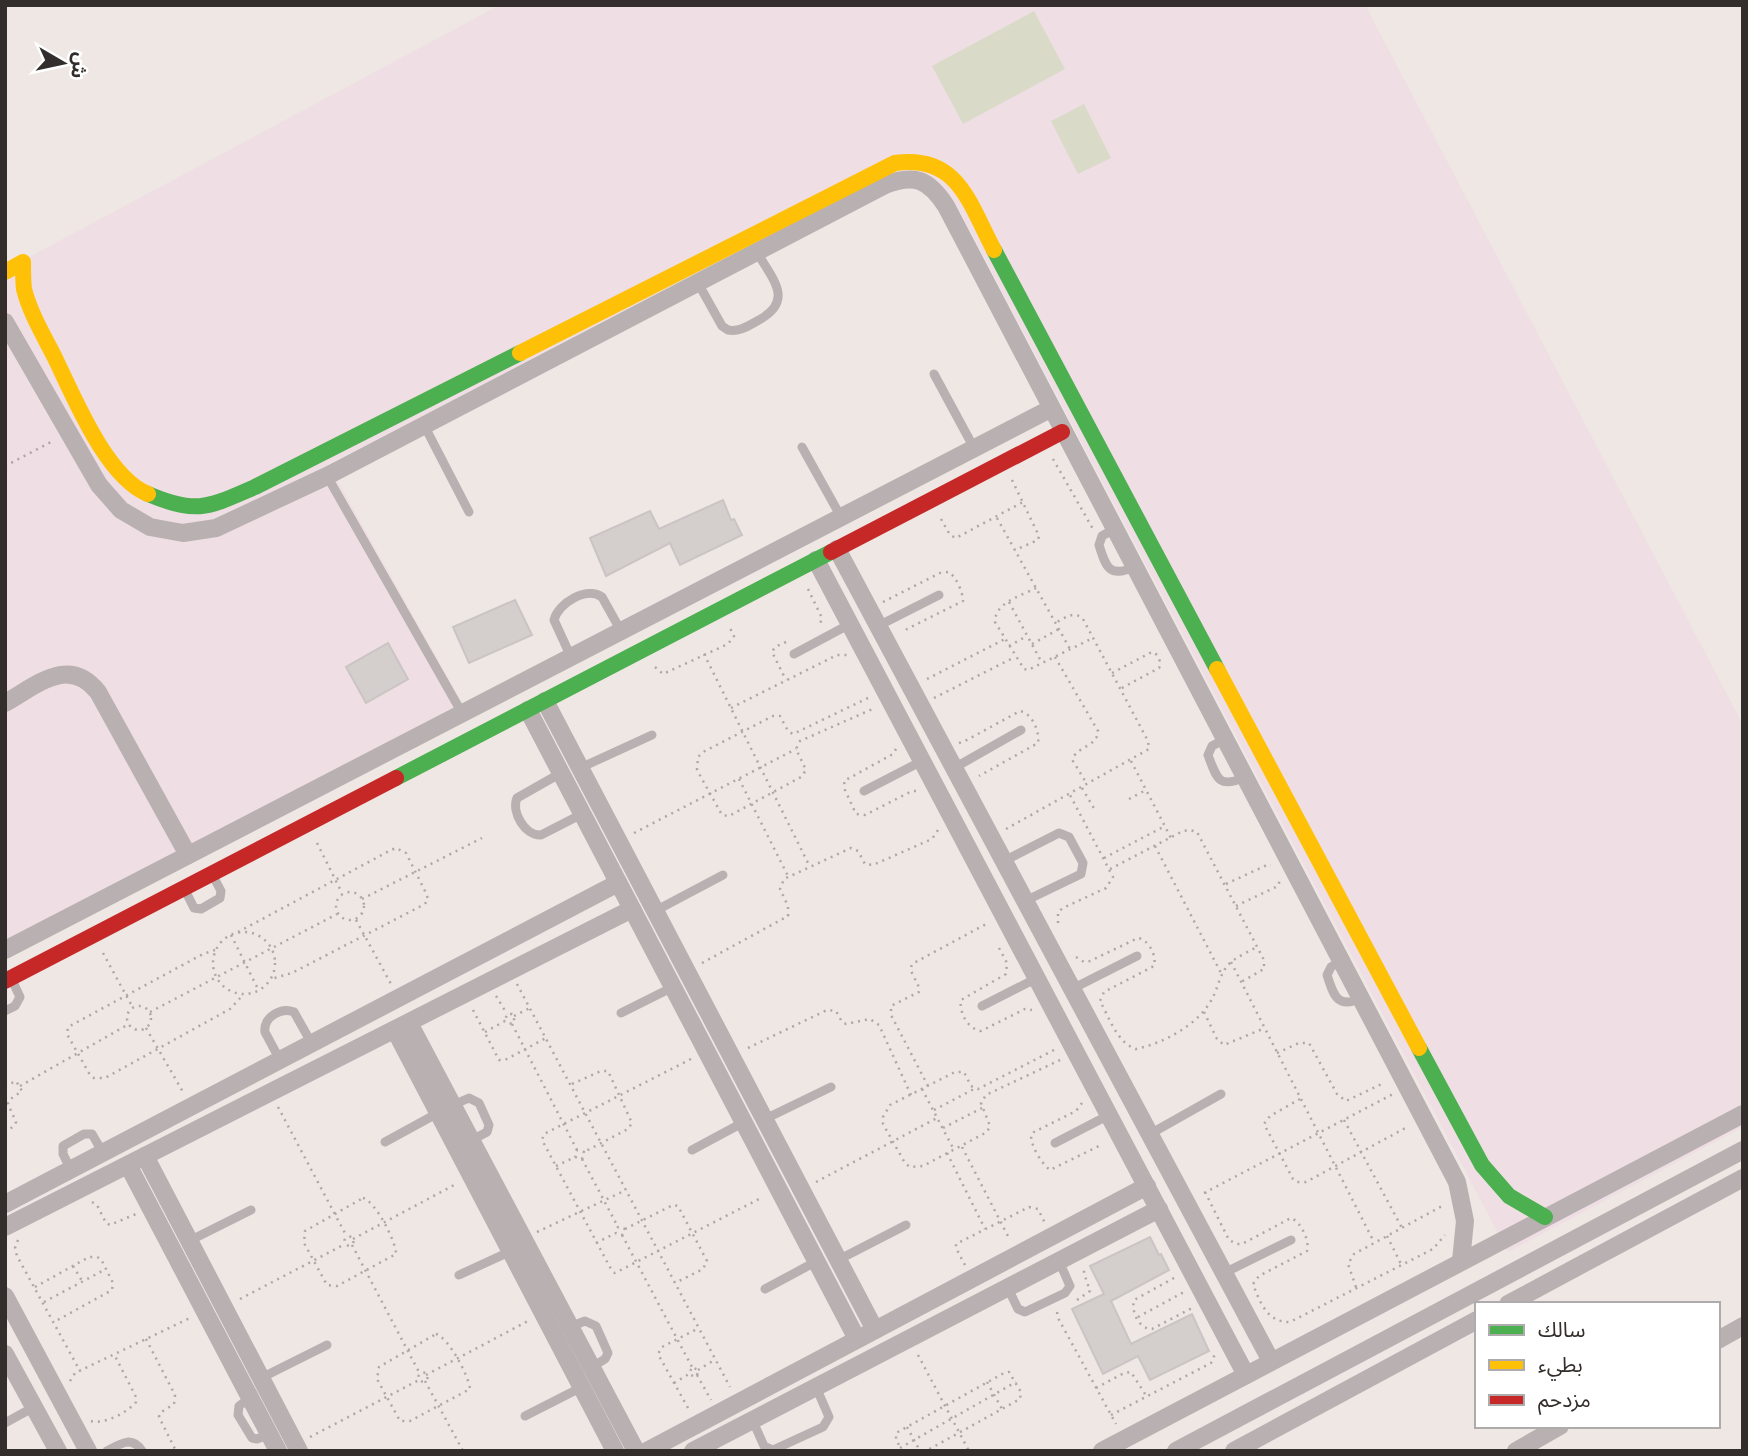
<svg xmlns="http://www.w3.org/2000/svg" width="1748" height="1456" font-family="Merriweather,'Noto Sans Arabic',serif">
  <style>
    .commercial { fill: #efdee3 }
    .pitch { fill: #d9dbc8 }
    .building { fill: #d4cecd; stroke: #cac4c4; stroke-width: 2 }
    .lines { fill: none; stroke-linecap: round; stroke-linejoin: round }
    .path { stroke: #aea7a8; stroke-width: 2.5; stroke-dasharray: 2 5; stroke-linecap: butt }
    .lane { stroke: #b9b0b1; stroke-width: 9 }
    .street { stroke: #b9b0b1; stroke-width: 18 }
    .fast { stroke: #4caf50; stroke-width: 16 }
    .slow { stroke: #ffc107; stroke-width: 16 }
    .jam { stroke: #c62828; stroke-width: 16 }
  </style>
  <rect width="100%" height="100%" fill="#eee7e4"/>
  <!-- commercial -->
  <polygon class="commercial" points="500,5 1365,5 1743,725 1743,1127 1508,1252 953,198 910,168 328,464 467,712 10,949 5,940 5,270"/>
  <!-- pitch -->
  <g class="pitch">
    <polygon points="1034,11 1065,69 963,124 932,66"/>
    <polygon points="1084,104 1111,158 1078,174 1051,121"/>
  </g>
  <!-- building -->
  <g class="building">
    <polygon points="723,500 731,520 734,519 742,535 680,565 670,543 606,576 590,538 650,511 659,529"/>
    <polygon points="515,600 532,635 469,663 453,627"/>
    <polygon points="388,643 408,679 366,703 346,667"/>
    <polygon points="1150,1237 1159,1255 1161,1254 1169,1270 1111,1301 1131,1344 1192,1314 1209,1351 1150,1380 1138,1356 1103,1374 1072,1309 1104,1294 1090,1266"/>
  </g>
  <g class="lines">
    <!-- path -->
    <g class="path">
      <polyline points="1053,459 1093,529"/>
      <polyline points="5,466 53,441"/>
      <polyline points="1012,480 1039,536 1038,540 1015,550"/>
      <polyline points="997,518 1070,649"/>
      <polyline points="941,519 950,535 956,538 1023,502"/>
      <path d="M1036 588C1021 596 995 602 995 622L1024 669 1028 670 1093 638"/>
      <polyline points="808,589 822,618 820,624"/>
      <path d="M883 602 940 573 949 572C956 577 963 592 963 601L907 629 903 634"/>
      <polyline points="1009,602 1042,663"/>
      <polyline points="786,642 775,647 772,652 786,680"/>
      <polyline points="1032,644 1059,629"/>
      <polyline points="1009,646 1027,636"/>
      <polyline points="704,654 810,867"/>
      <path d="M1055 657 1098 731C1098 745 1081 746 1074 756L1073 761 1087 784"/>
      <polyline points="655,667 663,674 728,644 734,636 730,628"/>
      <path d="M1112 673 1150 653 1153 652C1158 654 1162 663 1159 668L1120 689"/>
      <polyline points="927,679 1005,639"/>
      <polyline points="868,698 793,734 788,731 780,716 773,716 703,752 698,757 697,770 722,815 729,816 801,777 806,770 796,749 800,741 875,708"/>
      <polyline points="934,698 1015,657"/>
      <polyline points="731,708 837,655 847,655"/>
      <path d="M959 743 965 741 1020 711C1032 713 1040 732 1038 743L979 776"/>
      <polyline points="896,749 893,754 844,781 845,790 856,814 865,815 912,791 917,791"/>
      <polyline points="1131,761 1171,838"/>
      <polyline points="739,779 788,876"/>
      <polyline points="1082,788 1095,810"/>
      <polyline points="1129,799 1146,790"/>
      <path d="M1006 829 1149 749 1148 741 1083 619C1074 610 1065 618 1055 623"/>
      <polyline points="634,833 796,749"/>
      <polyline points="317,843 342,893"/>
      <polyline points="1155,846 1221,973"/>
      <polyline points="1104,858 1165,826"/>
      <polyline points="1110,869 1183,831 1190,830 1197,832 1264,960 1264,969 1241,982"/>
      <polyline points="1226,884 1267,865 1271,865"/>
      <circle cx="350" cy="906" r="14"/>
      <polyline points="362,899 482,838"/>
      <polyline points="1236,906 1278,886 1280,880"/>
      <polyline points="356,920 391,984"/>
      <polyline points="1058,923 1058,912 1063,908 1106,888 1113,877 1070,795"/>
      <polyline points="238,932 391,850 396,848 406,853 426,893 428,899 425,904 292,973 271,979"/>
      <circle cx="244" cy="963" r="31"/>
      <polyline points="231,935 259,991"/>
      <path d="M999 948 1007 963 1006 974 961 1000C959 1013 968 1029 981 1031L1025 1009 1032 1010"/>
      <polyline points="215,950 203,954 68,1027 67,1034 90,1075 94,1078 105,1078 230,1009 243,995"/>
      <polyline points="103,953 133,1008"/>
      <path d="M1076 957 1084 962 1090 961 1138 938C1149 940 1157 956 1154 966L1104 992 1100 1001C1109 1017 1117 1043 1136 1049 1164 1043 1198 1025 1212 999 1218 988 1220 973 1229 964 1236 957 1248 952 1257 947"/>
      <polyline points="1231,962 1374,1242"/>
      <polyline points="702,963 788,916 788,906 780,889 784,879 851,848 858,851 865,864 873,865 932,839 938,830"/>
      <polyline points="517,984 730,1387"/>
      <polyline points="496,996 507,1014"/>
      <circle cx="139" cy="1018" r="12"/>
      <polyline points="473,1010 499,1060 505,1060 546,1038"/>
      <polyline points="150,1012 337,914"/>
      <polyline points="1204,1012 1217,1039 1224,1045 1265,1028"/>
      <polyline points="514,1016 530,1008"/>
      <polyline points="512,1024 577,1150"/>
      <polyline points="146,1028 183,1092"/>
      <polyline points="485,1032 505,1021 512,1024 514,1022 514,1016 512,1014 507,1014 505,1021"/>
      <polyline points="748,1048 827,1010 836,1011 842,1022 846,1024 870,1019 879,1025 911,1095"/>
      <polyline points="1054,1050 978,1089 971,1086 964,1072 955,1072 890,1105 883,1117 883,1124 905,1163 910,1167 923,1166 987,1132 990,1126 981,1103 986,1095 1060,1060"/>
      <polyline points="1277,1053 1299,1043 1309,1043 1337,1094 1346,1101 1384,1083"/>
      <polyline points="691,1059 544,1134 542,1140 612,1271 615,1273 763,1197"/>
      <polyline points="572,1084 601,1071 608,1071 632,1123 628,1129 584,1152"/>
      <polyline points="5,1086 16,1081 22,1091 9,1100 8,1104 16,1122 14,1126 5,1132"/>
      <polyline points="20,1086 129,1024"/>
      <path d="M928 1086 891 1015V1006L919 992C920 981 908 975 912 964L988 923"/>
      <polyline points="922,1089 953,1148"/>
      <polyline points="1300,1099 1270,1116 1264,1124 1293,1179 1297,1182 1306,1182 1409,1126"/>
      <path d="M1082 1103 1076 1111 1034 1132 1031 1135C1031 1146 1041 1163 1050 1170L1103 1144"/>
      <polyline points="278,1107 347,1237"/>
      <polyline points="934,1110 974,1089"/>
      <polyline points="1344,1120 1402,1228"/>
      <polyline points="943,1128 982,1108"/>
      <polyline points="962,1147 1010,1240"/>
      <polyline points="947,1153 985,1229"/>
      <polyline points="582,1159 618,1227"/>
      <polyline points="556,1166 575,1157 582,1159 584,1152 577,1150 575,1157"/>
      <polyline points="816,1182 937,1118"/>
      <path d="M1205 1192 1229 1240 1237 1244H1242L1291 1218C1301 1222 1310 1241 1307 1251L1259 1276 1253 1284C1260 1303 1268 1323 1290 1322L1433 1249 1445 1235"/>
      <polyline points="1204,1193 1393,1094"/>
      <path d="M363 1198C375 1201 396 1241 396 1254L337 1286 327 1285 304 1243 305 1231Z"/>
      <polyline points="92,1202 97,1205 106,1223 110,1225 136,1214"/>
      <polyline points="625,1229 673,1205 678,1206 707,1261 703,1269 675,1283"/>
      <polyline points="537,1232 626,1190"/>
      <polyline points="622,1235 692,1367"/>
      <polyline points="1387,1236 1401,1264"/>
      <circle cx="349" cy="1241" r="4.5"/>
      <polyline points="353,1239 456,1184"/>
      <polyline points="18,1240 15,1248 17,1256 80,1371"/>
      <polyline points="596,1243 616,1233 622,1235 625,1229 618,1227 616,1233"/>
      <polyline points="352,1245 420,1374"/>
      <polyline points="965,1265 956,1248 956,1244 1029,1207 1038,1209 1045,1223"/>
      <polyline points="73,1266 82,1281"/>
      <path d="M1174 1278 1134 1300C1131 1312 1139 1329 1152 1329L1192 1308"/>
      <polyline points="35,1287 89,1257 97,1257 101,1259 113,1283 112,1290 54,1322"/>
      <polyline points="1356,1287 1348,1264 1354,1254 1444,1205"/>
      <polyline points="240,1299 345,1244"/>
      <polyline points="1077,1300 1090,1291 1084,1273 1084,1266"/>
      <polyline points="44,1302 106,1269"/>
      <polyline points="1057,1312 1058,1318 1116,1424"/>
      <polyline points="1138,1317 1184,1292"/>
      <path d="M436 1334C448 1337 469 1376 470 1389L410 1421H400L377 1379 379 1367Z"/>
      <polyline points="146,1339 175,1395 174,1404 160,1413 159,1417 176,1451"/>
      <polyline points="918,1355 969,1451"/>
      <polyline points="698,1370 716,1359"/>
      <circle cx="423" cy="1377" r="4.5"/>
      <polyline points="426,1375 528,1321"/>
      <polyline points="697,1375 711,1400"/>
      <polyline points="70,1381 75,1373 190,1318"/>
      <polyline points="425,1381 463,1451"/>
      <polyline points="987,1382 1002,1409"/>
      <polyline points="674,1383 689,1374 692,1367 698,1370 697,1375 695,1377 689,1374"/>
      <polyline points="1096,1388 1124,1373 1131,1372 1147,1397"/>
      <polyline points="688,1408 658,1354 662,1347 699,1328"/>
      <polyline points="1111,1415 1211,1363 1215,1354"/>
      <path d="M91 1421C104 1425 128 1412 136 1402V1397L114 1354"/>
      <polyline points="907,1427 920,1451"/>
      <polyline points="310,1437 419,1380"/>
      <polyline points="900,1448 1016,1382"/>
      <polyline points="902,1451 896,1439 896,1433 1004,1373 1009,1372 1021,1392 1020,1399 926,1451"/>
    </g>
    <!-- lane -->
    <g class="lane">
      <path d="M698 283 722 326 728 330C740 332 748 326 759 320 795 300 772 279 757 252"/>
      <polyline points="934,374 974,448"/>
      <polyline points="424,425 469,512"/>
      <polyline points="802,447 841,517"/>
      <polyline points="327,476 462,713"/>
      <path d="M1114 529 1102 536 1099 545C1106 568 1110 578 1134 567"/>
      <polyline points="878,626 939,595"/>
      <polyline points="794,654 850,624"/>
      <path d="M571 657 554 620C558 603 587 586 602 597L621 631"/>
      <path d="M1225 739 1212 746 1208 755C1217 779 1219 789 1245 777"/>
      <polyline points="580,768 652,735"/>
      <polyline points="954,768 1021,730"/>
      <path d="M561 773 517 798C511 812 525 836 541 835L582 814"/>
      <polyline points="864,791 922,761"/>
      <polyline points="1004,861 1059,833 1069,837 1083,863 1081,874 1025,901"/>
      <polyline points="185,890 194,908 201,909 220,898 221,891 213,876"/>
      <polyline points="655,911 723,875"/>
      <path d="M1342 960 1331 967 1327 975C1334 997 1338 1009 1362 998"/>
      <polyline points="1072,989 1137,956"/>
      <polyline points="982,1006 1037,978"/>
      <polyline points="5,1011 15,1006 20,997 12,980"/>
      <polyline points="621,1013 673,987"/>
      <path d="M280 1060 265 1032C263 1017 281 1007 294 1012L312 1044"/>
      <polyline points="453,1105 469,1098 479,1103 489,1125 487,1132 472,1140"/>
      <polyline points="765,1119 831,1087"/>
      <polyline points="1150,1134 1221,1094"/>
      <polyline points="385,1142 438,1113"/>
      <polyline points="1055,1143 1109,1115"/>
      <polyline points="692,1150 744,1122"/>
      <polyline points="71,1170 63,1154 63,1146 84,1134 92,1134 103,1153"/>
      <polyline points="189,1241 251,1210"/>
      <polyline points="838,1260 906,1225"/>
      <polyline points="1224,1273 1291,1240"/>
      <polyline points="459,1275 511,1251"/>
      <polyline points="1007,1286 1018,1309 1025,1312 1065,1293 1070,1286 1059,1261"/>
      <polyline points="765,1289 817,1261"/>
      <polyline points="570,1327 585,1321 596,1326 608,1353 605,1359 592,1367"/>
      <polyline points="261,1378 327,1345"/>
      <polyline points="251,1397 239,1406 238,1415 252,1438 257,1439 270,1434"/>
      <polyline points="525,1416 582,1387"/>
      <polyline points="752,1419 764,1446 773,1450 823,1427 829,1417 816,1387"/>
      <polyline points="5,1423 34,1407"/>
      <path d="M107 1451C120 1444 132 1435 142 1451"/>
    </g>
    <!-- street -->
    <g class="street">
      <path d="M5 322 99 485 121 510 150 527 183 533 216 528 327 476 885 185C915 173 929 180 946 206L1457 1182 1465 1221 1461 1261"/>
      <polyline points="837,549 1271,1361"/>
      <polyline points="816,560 1246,1375"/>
      <polyline points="545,701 875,1330"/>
      <path d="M5 703C37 685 69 655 98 692L188 855"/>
      <polyline points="528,710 857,1339"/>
      <polyline points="5,950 1050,409"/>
      <polyline points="409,1023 636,1451"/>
      <polyline points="395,1030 615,1451"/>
      <polyline points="145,1156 299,1451"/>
      <polyline points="128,1165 278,1451"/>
      <polyline points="5,1204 618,883"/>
      <polyline points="5,1227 632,909"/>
      <polyline points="5,1296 88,1451"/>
      <polyline points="1508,1304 1743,1178"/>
      <polyline points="1718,1340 1743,1326"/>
      <polyline points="5,1354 58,1451"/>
      <polyline points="647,1451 1147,1186"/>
      <polyline points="693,1451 1159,1209"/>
      <polyline points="1102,1451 1743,1114"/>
      <polyline points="1176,1451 1743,1150"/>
      <polyline points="1234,1451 1477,1320"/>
      <polyline points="1516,1451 1560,1426"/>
    </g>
    <!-- fast -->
    <g class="fast">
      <polyline points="994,250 1217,669"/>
      <path d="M148 494C197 515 209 507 255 487L520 353"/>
      <polyline points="396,778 831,552"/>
      <polyline points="1419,1048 1482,1165 1509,1196 1545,1217"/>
    </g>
    <!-- slow -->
    <g class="slow">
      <path d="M5 272 23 262C23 271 23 281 24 289 30 313 44 336 55 358 74 397 106 477 148 494"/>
      <path d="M520 353 895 163C958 154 969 203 994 250"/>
      <polyline points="1217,669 1419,1048"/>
    </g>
    <!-- jam -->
    <g class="jam">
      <polyline points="831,552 1062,432"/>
      <polyline points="5,981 396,778"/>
    </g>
  </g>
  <!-- border -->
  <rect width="1748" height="1456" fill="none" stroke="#332e2c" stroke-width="14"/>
  <!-- legend -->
  <rect x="1475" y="1302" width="245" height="126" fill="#ffffff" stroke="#adabab" stroke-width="2"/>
  <rect x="1489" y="1325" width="35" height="10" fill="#4caf50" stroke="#adabab" stroke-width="2"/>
  <text x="1538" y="1337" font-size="21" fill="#332e2c">سالك</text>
  <rect x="1489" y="1360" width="35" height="10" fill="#ffc107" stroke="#adabab" stroke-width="2"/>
  <text x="1538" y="1372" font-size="21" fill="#332e2c">بطيء</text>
  <rect x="1489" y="1395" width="35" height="10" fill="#c62828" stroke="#adabab" stroke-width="2"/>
  <text x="1538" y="1407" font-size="21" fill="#332e2c">مزدحم</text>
  <!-- north arrow -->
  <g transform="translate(63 63) rotate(99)" stroke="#ffffff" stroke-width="5" paint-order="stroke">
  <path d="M0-5L12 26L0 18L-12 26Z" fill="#332e2c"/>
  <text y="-10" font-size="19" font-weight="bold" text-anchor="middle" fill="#332e2c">ش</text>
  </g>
</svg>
